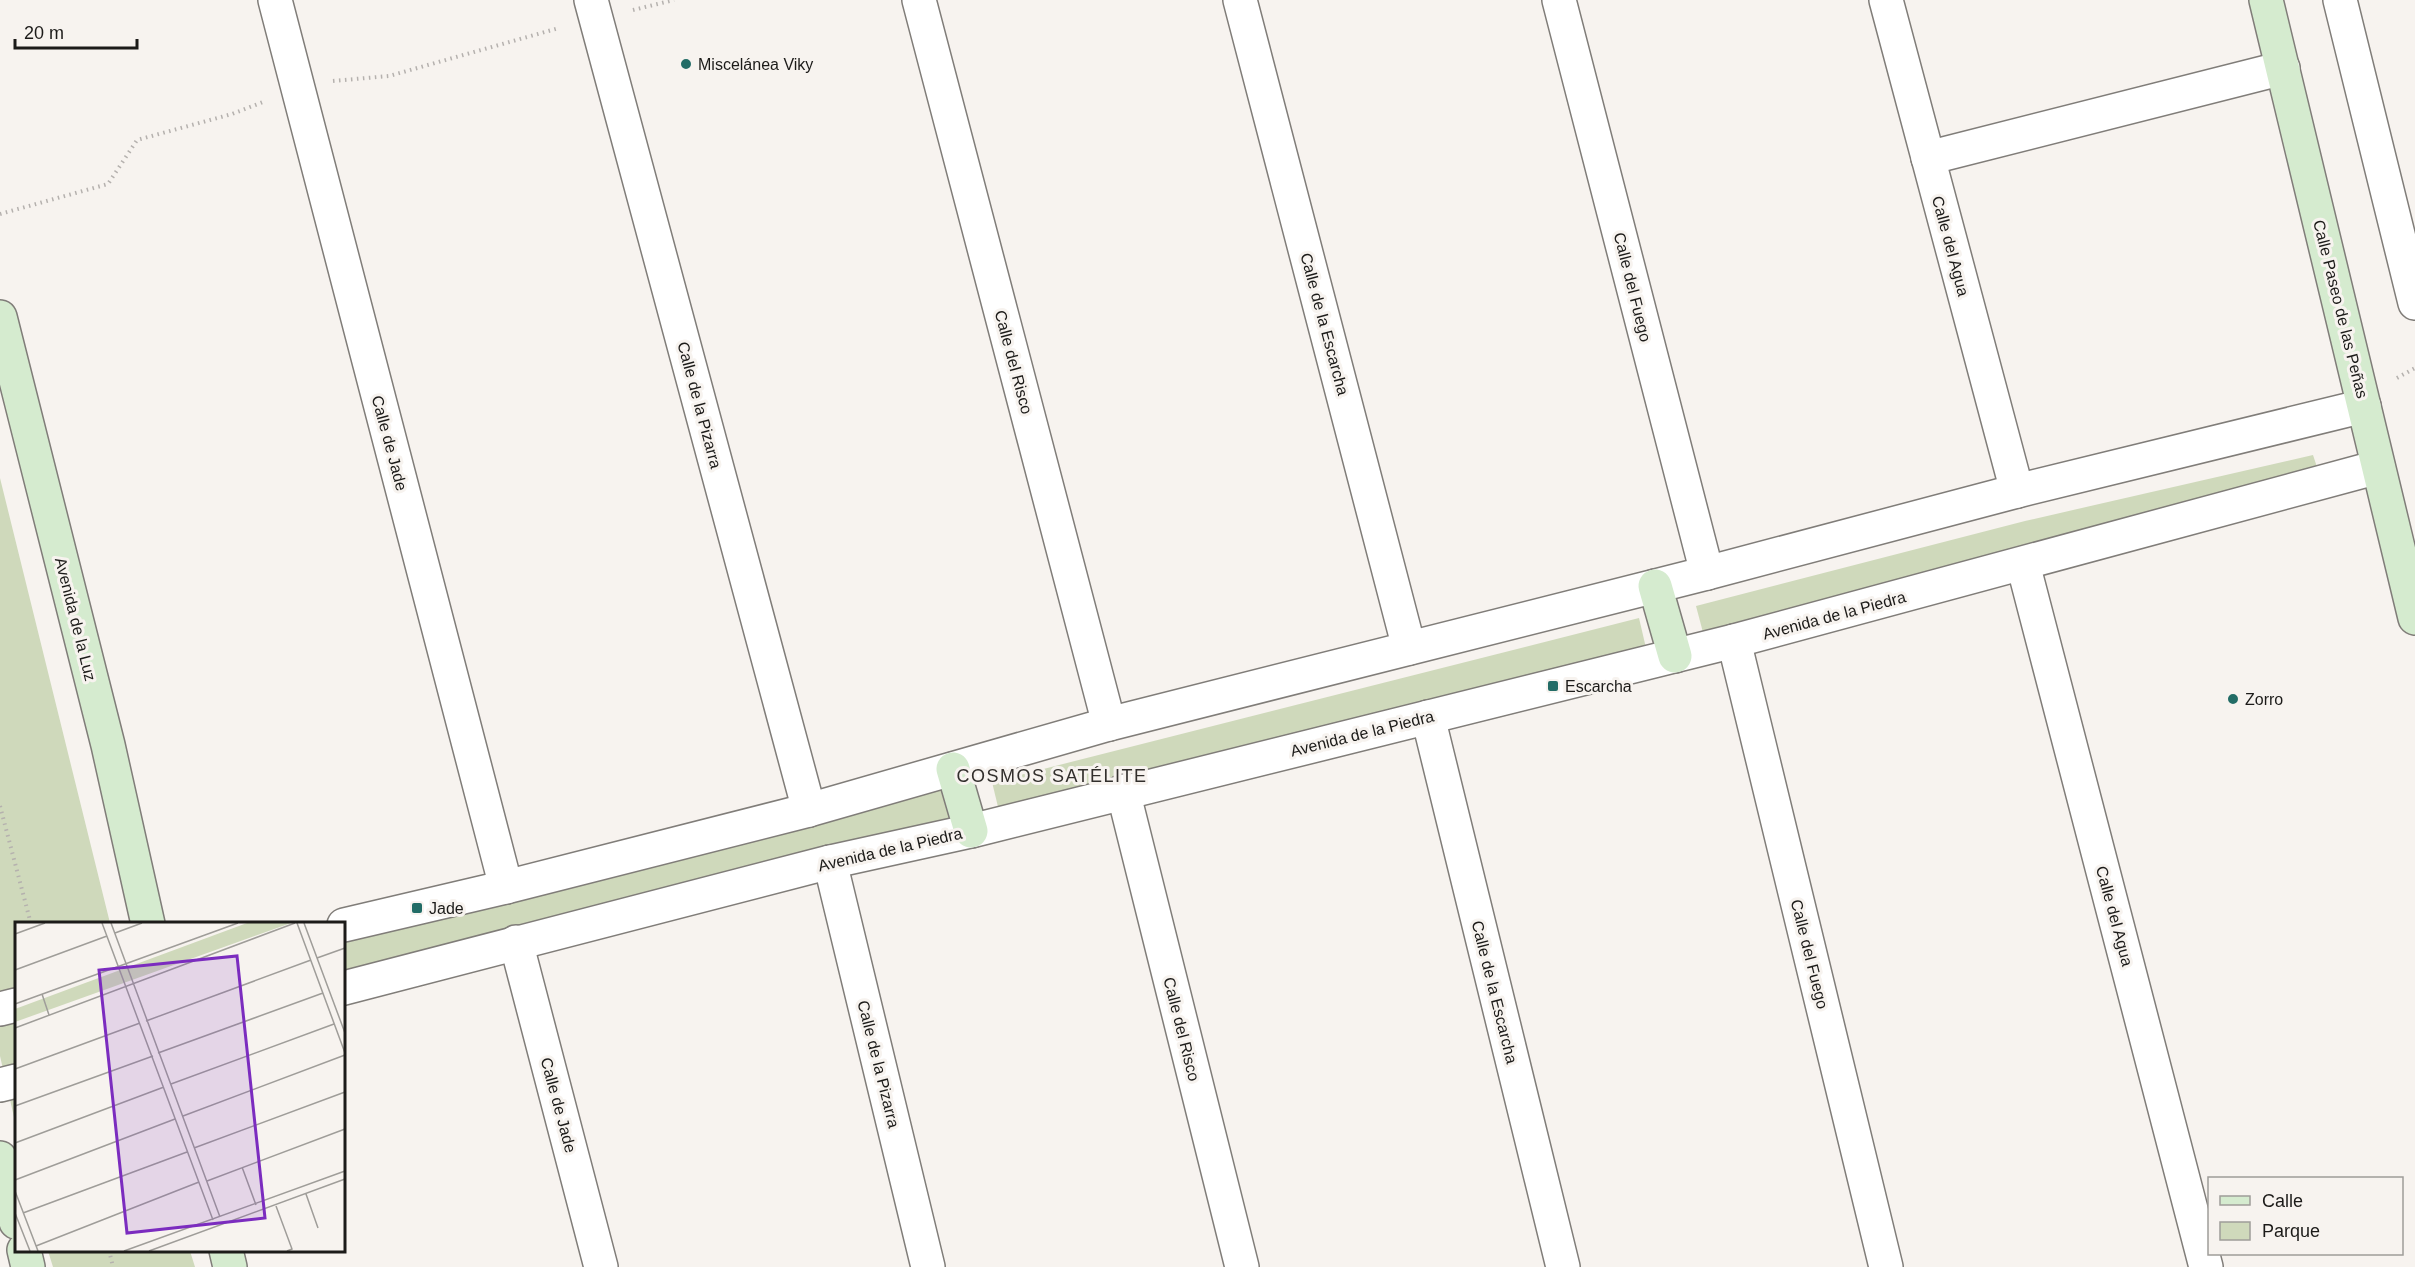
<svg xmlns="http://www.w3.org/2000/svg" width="2415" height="1267" font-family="Helvetica,sans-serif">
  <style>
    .green { fill: #cfd9bb }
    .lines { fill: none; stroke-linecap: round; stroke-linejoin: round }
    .street-casing { stroke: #807d79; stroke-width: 36 }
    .secondary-casing { stroke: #807d79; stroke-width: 36 }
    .path { stroke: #b5b1ae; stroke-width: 4; stroke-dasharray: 1.5 4.5; stroke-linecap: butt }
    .street { stroke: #fff; stroke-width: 33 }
    .secondary { stroke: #d5ebcf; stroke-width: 33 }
    .poi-dot { fill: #226c66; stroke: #f7f3ef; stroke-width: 2 }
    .labels { text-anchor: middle; stroke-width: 6; stroke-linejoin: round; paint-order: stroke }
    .poi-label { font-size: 16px; fill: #1c1b19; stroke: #f7f3ef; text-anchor: start }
    .street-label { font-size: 16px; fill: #1c1b19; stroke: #f7f3ef }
    .neighbourhood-label { font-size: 18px; letter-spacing: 1.5px; fill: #322f2c; stroke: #f7f3ef }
    .inset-road { fill: none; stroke: #9f9d99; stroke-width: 1.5 }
    .view { fill: #7b2cbf; fill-opacity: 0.15; stroke: #7b2cbf; stroke-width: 3 }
    .inset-edge { fill: none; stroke: #1c1b19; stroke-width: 3 }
  </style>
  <rect width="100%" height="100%" fill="#f7f3ef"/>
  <!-- green -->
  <g class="green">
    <polygon points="2313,455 2319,473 1705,640 1696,606 2025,521"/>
    <polygon points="0,478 110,923 16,924 16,1126 0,1056"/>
    <polygon points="1639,618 1646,648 999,811 992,782"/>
    <polygon points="953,780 966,827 344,984 344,933"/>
    <polygon points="48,1251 190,1251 195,1267 53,1267"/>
  </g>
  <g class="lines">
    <!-- street casing -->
    <g class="street-casing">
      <g id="street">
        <polyline points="275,0 506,887"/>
        <polyline points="591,0 809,810"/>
        <polyline points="919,0 1109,724"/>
        <polyline points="1240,0 1409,648"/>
        <polyline points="1559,0 1707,573"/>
        <polyline points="1886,0 2017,491"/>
        <polyline points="2340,0 2415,303"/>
        <polyline points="1928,158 2283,68"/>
        <polyline points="2023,564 2206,1267"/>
        <polyline points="1734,641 1886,1267"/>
        <polyline points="1428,717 1563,1267"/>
        <polyline points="1123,791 1242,1267"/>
        <polyline points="830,862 928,1267"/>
        <polyline points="344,925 506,887 809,810 1109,724 1707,573 2017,491 2364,406"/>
        <polyline points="516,942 601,1267"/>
        <polyline points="344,988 830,862 971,831 1734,641 2378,467"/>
        <polyline points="0,1009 16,1005"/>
        <polyline points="0,1085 16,1081"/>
      </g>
    </g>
    <!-- secondary casing -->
    <g class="secondary-casing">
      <g id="secondary">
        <polyline points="2266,0 2415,618"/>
        <polyline points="0,317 108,745 148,924"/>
        <polyline points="1655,586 1675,656"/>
        <polyline points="953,769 971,831"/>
        <polyline points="0,1158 16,1222"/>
        <polyline points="24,1250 28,1267"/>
        <polyline points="226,1250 230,1267"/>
      </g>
    </g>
    <!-- path -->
    <g class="path">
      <polyline points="633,10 674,0"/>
      <polyline points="333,81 389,76 559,28"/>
      <polyline points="0,214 108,184 137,140 232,114 263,102"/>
      <polyline points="2397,378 2415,368"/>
      <polyline points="0,806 31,924"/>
      <polyline points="109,1250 113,1267"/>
    </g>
    <!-- street -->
    <use href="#street" class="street"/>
    <!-- secondary -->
    <use href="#secondary" class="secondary"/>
  </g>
  <!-- markers -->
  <g class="poi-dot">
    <circle cx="686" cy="64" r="6"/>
    <rect x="1547" y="680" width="12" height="12" rx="3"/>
    <circle cx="2233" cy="699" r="6"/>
    <rect x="411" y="902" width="12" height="12" rx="3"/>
  </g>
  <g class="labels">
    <!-- poi labels -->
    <g class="poi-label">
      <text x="698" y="70">Miscelánea Viky</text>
      <text x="1565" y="692">Escarcha</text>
      <text x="2245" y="705">Zorro</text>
      <text x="429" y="914">Jade</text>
    </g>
    <!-- street labels -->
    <g class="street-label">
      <text transform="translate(1951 246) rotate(75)" y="6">Calle del Agua</text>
      <text transform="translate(1633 287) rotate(76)" y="6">Calle del Fuego</text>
      <text transform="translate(2341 309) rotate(76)" y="6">Calle Paseo de las Peñas</text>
      <text transform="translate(1325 324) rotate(75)" y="6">Calle de la Escarcha</text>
      <text transform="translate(1014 362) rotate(75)" y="6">Calle del Risco</text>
      <text transform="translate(700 405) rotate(75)" y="6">Calle de la Pizarra</text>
      <text transform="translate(390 443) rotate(75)" y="6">Calle de Jade</text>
      <text transform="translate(1834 615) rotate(-15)" y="6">Avenida de la Piedra</text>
      <text transform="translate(76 619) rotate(76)" y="6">Avenida de la Luz</text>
      <text transform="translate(1362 733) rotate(-14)" y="6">Avenida de la Piedra</text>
      <text transform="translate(890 849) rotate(-13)" y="6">Avenida de la Piedra</text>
      <text transform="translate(2115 916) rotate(75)" y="6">Calle del Agua</text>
      <text transform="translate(1810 954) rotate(76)" y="6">Calle del Fuego</text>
      <text transform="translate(1495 992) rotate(76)" y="6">Calle de la Escarcha</text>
      <text transform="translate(1182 1029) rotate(76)" y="6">Calle del Risco</text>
      <text transform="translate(879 1064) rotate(76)" y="6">Calle de la Pizarra</text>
      <text transform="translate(559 1105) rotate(75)" y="6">Calle de Jade</text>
    </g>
    <!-- neighbourhood labels -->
    <g class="neighbourhood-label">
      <text x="1052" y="782">COSMOS SATÉLITE</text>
    </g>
  </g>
  <!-- overview -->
  <g transform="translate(15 922)">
    <rect width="330" height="330" fill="#f7f3ef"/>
    <path d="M232 1H276L0 100V87Z" fill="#cfd9bb"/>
    <path class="inset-road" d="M87 1 198 298M96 1 205 295M282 1 330 131M289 1 330 111M100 11 127 1M0 12 30 1M302 36 330 26M0 48 92 14M27 72 34 93M0 82 223 1M131 99 296 38M0 106 280 1M143 131 308 71M0 147 125 101M156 162 319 102M0 184 138 134M168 194 330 133M0 221 149 165M179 226 330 170M227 245 241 283M0 258 160 197M192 259 330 207M0 269 23 329M291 272 303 306M261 284 277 327 272 329M0 291 15 329M8 291 172 230M21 324 184 260M109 329 330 249M134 329 330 257"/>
    <path class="view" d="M222 34 250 296 112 311 84 48Z"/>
    <rect width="330" height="330" class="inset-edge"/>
  </g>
  <!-- legend -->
  <rect x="2208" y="1177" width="195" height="78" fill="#f7f3ef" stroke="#9f9d99" stroke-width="1.5"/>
  <rect x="2220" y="1196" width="30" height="9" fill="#d5ebcf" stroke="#9f9d99" stroke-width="1.5"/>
  <text x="2262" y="1207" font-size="18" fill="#1c1b19">Calle</text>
  <rect x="2220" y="1222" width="30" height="18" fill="#cfd9bb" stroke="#9f9d99" stroke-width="1.5"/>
  <text x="2262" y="1237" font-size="18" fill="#1c1b19">Parque</text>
  <!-- scale -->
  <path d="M15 39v9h122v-9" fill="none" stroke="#1c1b19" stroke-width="3"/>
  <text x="24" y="39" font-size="18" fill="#1c1b19" stroke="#f7f3ef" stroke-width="4.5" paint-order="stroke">20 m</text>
</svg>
